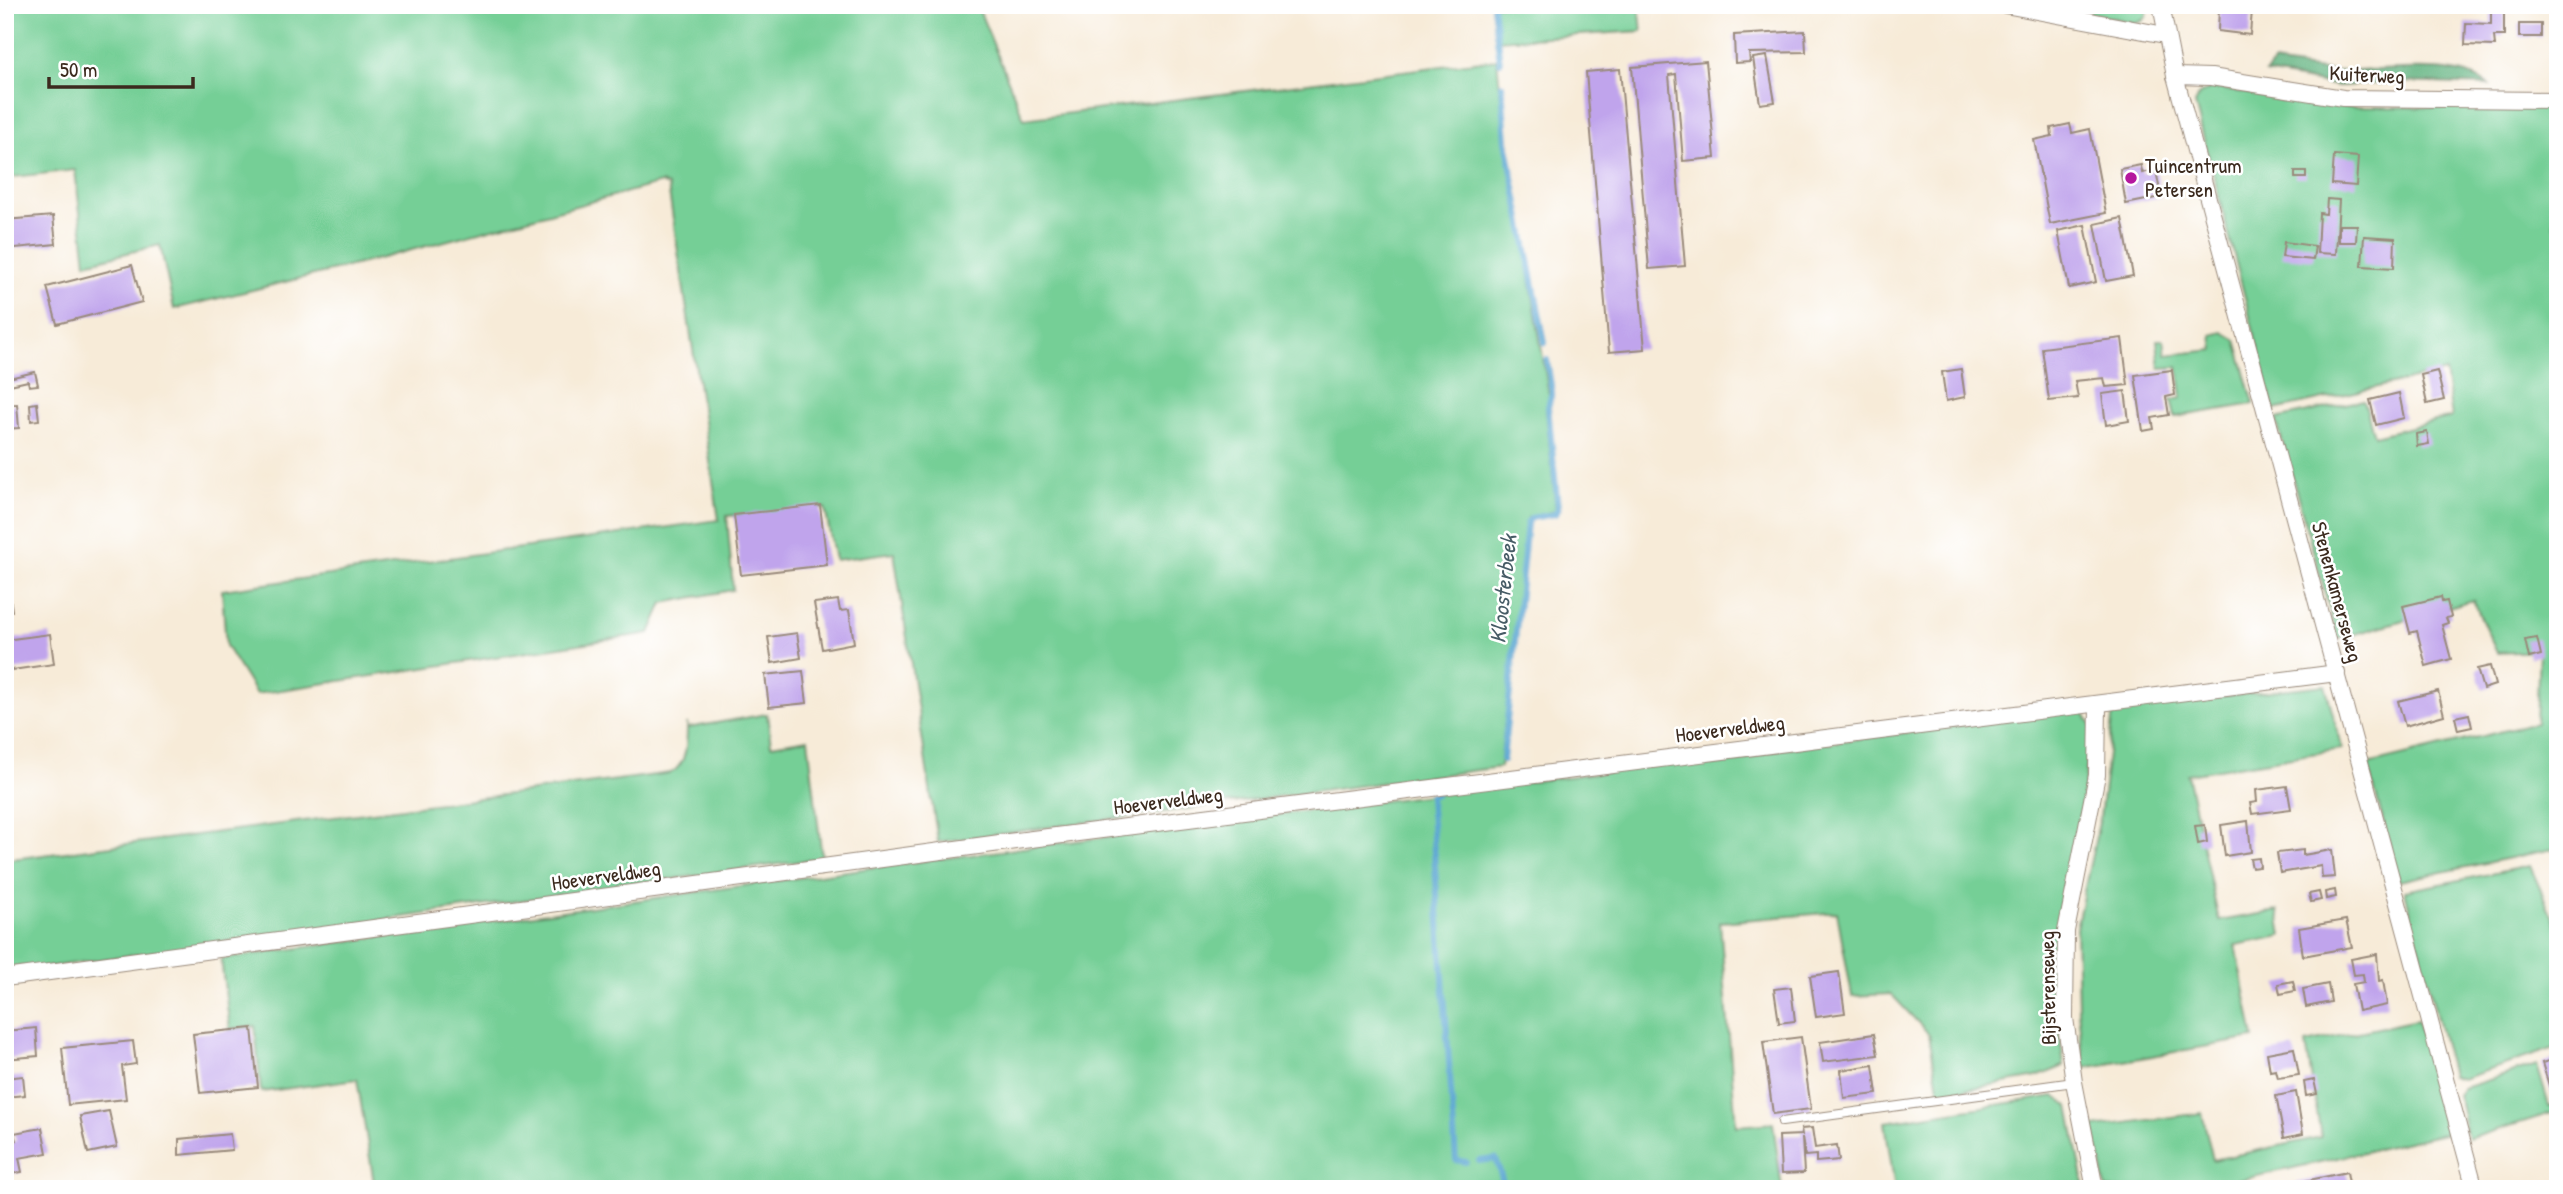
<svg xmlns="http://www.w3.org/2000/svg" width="2563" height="1194" font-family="'Patrick Hand',sans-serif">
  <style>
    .green { fill: #75cf96; stroke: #587c5a; stroke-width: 2 }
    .forest { fill: #60b27f; stroke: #4e6e4e; stroke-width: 2 }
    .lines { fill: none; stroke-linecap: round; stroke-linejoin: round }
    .stream { stroke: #5aa6d2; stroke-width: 6 }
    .building { fill: #c0a4ec }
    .lane-casing { stroke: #998a7b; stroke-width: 10 }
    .street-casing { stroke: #998a7b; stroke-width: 18 }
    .lane { stroke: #fff; stroke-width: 8 }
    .street { stroke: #fff; stroke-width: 16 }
    .poi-dot { fill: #b5179e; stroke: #fff; stroke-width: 2.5 }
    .labels { text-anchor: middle; stroke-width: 5; stroke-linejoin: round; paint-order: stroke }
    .street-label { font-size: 21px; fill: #3b2a1e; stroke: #fff }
    .poi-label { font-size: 21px; fill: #3b2a1e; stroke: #fff; text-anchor: start }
    .water-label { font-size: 23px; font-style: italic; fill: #475c66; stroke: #fff }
  </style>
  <rect width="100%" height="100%" fill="#fff"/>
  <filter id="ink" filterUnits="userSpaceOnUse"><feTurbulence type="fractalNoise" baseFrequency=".0143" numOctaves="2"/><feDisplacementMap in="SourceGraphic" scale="14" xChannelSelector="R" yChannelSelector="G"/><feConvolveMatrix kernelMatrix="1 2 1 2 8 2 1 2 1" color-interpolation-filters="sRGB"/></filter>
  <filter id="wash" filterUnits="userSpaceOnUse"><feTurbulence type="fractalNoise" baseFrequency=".00686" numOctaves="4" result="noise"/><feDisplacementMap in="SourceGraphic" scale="28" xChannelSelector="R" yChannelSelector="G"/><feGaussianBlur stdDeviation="1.57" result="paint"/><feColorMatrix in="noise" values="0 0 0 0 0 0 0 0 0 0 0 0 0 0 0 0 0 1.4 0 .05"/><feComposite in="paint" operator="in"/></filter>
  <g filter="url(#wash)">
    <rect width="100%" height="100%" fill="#f7ebd8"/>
    <!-- green -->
    <g class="green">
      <polygon points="5,5 977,5 1024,119 1497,59 1501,98 1550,401 1546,409 1556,511 1528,517 1500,767 938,842 894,552 835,560 825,508 727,516 733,590 663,603 650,633 256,694 226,646 222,590 719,520 668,186 661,183 363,263 174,309 160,245 86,263 75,170 5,178"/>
      <polygon points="1491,5 1639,5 1642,31 1496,40"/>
      <polygon points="2054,5 2148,5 2147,16 2142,21 2135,23"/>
      <polygon points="2212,88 2348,107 2558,108 2558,196 2554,226 2558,226 2558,848 2399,881 2368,764 2536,723 2539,651 2497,653 2473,600 2338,639 2276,419 2364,400 2374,436 2452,417 2445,372 2274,410 2195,104 2199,95"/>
      <polygon points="2223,332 2236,340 2254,404 2175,417 2171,400 2182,398 2178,367 2160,368 2157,340 2164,340 2166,355 2214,350 2212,335"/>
      <polygon points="2325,685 2342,749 2187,774 2219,921 2278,911 2282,936 2236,945 2254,1038 2084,1068 2078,1009 2076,928 2100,818 2113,712 2126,707"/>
      <polygon points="2079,710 2085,713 2092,727 2079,826 2068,862 2059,911 2057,1012 2064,1066 2037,1077 1939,1094 1929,1034 1891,994 1852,996 1837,912 1720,922 1736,1126 1773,1123 1782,1189 375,1189 357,1079 261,1092 255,1026 230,1029 221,959 862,869"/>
      <path d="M767 714 771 745 808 739 822 858 5 973V860L671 773C688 763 687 741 687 723L688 728Z"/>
      <polygon points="2530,866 2558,929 2558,1047 2462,1079 2452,1076 2405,891"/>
      <polygon points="2417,1020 2448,1133 2200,1189 2106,1189 2094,1127 2202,1113 2213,1160 2321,1137 2306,1043"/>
      <polygon points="2537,1065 2549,1106 2558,1104 2558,1111 2468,1139 2458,1095 2463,1088"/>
      <polygon points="2054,1096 2069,1106 2085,1189 1895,1189 1885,1122"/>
    </g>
    <!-- forest -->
    <path class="forest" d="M2273 63C2292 66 2313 69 2331 71 2377 74 2451 57 2489 85L2400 82 2338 86 2266 73Z"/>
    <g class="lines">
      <!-- stream -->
      <g class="stream">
        <polyline points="1493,5 1500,62"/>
        <polyline points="1502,85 1506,141 1545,343"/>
        <polyline points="1503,760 1527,523 1531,518 1555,514 1558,508 1548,407 1552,392 1547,360"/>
        <polyline points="1436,794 1430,796 1456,1160 1466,1162"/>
        <polyline points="1479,1161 1496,1159 1505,1189"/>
      </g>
    </g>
    <g id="blocks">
      <!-- building -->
      <g class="building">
        <polygon points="1691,5 1716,5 1716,7 1692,9"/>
        <polygon points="2307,5 2332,5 2331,9 2307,7"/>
        <polygon points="2219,8 2252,10 2250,35 2218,31"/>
        <polygon points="2491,11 2504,11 2504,36 2494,36 2495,46 2465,45 2466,23 2491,24"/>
        <rect x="2519" y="24" width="22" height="13"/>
        <polygon points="1805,31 1806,52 1749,53 1750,62 1735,63 1734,35"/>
        <polygon points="1767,56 1775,102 1760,104 1753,58"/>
        <polygon points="1706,61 1715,158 1683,161 1676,74 1669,75 1685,266 1649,269 1632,67"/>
        <polygon points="1620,69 1645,349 1609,352 1586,72"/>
        <polygon points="2070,124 2072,133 2090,129 2106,213 2050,224 2034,140 2052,136 2051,128"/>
        <polygon points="2334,155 2358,157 2356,186 2332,184"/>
        <polygon points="2141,165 2142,173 2156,170 2161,197 2126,204 2120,169"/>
        <rect x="2295" y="172" width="11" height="6"/>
        <polygon points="2327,199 2339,200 2336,254 2317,253 2319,213 2326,214"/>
        <polygon points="53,216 56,244 5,249 5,220"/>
        <polygon points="2122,218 2133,276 2106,281 2095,224"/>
        <polygon points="2085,225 2096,282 2069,288 2058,231"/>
        <polygon points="2339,225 2357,225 2356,242 2339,242"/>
        <polygon points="2364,236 2395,238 2394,268 2362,266"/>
        <polygon points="2284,242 2315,246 2313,260 2282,257"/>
        <polygon points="132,265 142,302 57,324 47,287"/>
        <polygon points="2122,338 2128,385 2106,387 2104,378 2075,381 2078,398 2049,401 2042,348"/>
        <polygon points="1961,369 1965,397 1946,401 1942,372"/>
        <polygon points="2172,370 2175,395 2166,397 2169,415 2152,418 2154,429 2143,431 2135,375"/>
        <polygon points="2437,371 2444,400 2427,404 2421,375"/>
        <polygon points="35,372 38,385 29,386 28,381 10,385 11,388 5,389 5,375 9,378"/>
        <polygon points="2125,391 2129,421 2106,425 2102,394"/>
        <polygon points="2399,393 2404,418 2376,425 2370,400"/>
        <polygon points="37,403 39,420 31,421 30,404"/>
        <polygon points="17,404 19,428 5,429 5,405"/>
        <polygon points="2427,432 2429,444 2417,446 2416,434"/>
        <polygon points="820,505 827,565 741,575 734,515"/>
        <polygon points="10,596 12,611 5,612 5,597"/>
        <polygon points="2441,597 2442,602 2447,601 2451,617 2446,618 2448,623 2442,625 2451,659 2426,666 2417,631 2410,633 2403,606"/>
        <polygon points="838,600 840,611 849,610 854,643 822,649 814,603"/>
        <polygon points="797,633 801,658 772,663 768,637"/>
        <polygon points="50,634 54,664 5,671 5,640"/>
        <polygon points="2537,638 2541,655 2529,658 2525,640"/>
        <polygon points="2490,666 2495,685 2483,689 2477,669"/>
        <polygon points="803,671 807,703 769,707 765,675"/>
        <polygon points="2438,691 2444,715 2405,726 2398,701"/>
        <polygon points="2469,714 2472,727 2458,730 2455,717"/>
        <polygon points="2287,786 2291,809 2252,814 2250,803 2257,802 2256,790"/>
        <polygon points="2248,821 2251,852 2225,856 2221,825"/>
        <polygon points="2205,825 2207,842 2198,844 2195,826"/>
        <polygon points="2303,850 2303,855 2332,850 2335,877 2322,878 2321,866 2280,873 2277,853"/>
        <polygon points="2259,858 2260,867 2252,868 2250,859"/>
        <polygon points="2335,890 2336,897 2326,899 2325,892"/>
        <polygon points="2319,892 2321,900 2311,902 2309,894"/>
        <polygon points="2346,920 2352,947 2303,956 2299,928"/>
        <polygon points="2377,954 2379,981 2383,980 2387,1005 2358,1011 2353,984 2364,982 2363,974 2354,975 2351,959"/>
        <polygon points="1839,972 1845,1013 1816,1017 1810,976"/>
        <polygon points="2293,981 2295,991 2280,994 2278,984"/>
        <polygon points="2328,984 2331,1002 2306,1007 2303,989"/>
        <polygon points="1791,987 1795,1021 1779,1023 1774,989"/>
        <polygon points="36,1028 38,1056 5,1059 5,1031"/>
        <polygon points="252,1028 258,1087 200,1093 193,1034"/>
        <polygon points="1874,1034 1878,1055 1823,1062 1820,1042"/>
        <polygon points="1801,1037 1811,1109 1773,1114 1763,1042"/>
        <polygon points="133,1041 136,1064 122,1066 126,1099 68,1105 62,1048"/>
        <polygon points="2294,1048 2299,1075 2278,1078 2276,1070 2270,1071 2267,1053"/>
        <polygon points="2558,1058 2558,1100 2554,1101 2542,1063"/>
        <polygon points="1873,1065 1877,1094 1844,1098 1841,1070"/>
        <polygon points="23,1076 25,1095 5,1097 5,1078"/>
        <polygon points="2314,1080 2317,1094 2306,1096 2304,1082"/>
        <polygon points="2296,1092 2303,1134 2284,1138 2276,1096"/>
        <polygon points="109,1111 117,1147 88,1153 80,1116"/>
        <polygon points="42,1128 47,1153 19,1158 22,1172 5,1175 5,1143 16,1141 14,1133"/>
        <polygon points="1812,1128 1815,1148 1837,1145 1839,1160 1816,1162 1816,1155 1805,1156 1802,1138 1804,1173 1781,1174 1779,1136 1802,1135 1801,1129"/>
        <polygon points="230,1134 232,1150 179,1155 179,1139"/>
        <polygon points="2347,1172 2350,1189 2272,1189 2272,1188"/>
      </g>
    </g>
  </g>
  <g filter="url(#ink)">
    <use href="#blocks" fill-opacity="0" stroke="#998a7b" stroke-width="2"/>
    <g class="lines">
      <!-- lane casing -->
      <g class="lane-casing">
        <polyline id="lane" points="1782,1122 2074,1082"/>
      </g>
      <!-- street casing -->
      <g class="street-casing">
        <g id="street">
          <polyline points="2005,5 2165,35"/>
          <polyline points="2161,5 2175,76 2475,1189"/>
          <polyline points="2175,76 2211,77 2343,98 2558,100"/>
          <polyline points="5,978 1000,843 2337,673"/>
          <polyline points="2095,1189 2074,1082 2065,1018 2066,931 2097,775 2098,704"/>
        </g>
      </g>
      <!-- lane -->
      <use href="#lane" class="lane"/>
      <!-- street -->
      <use href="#street" class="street"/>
    </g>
  </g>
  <!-- markers -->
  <circle class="poi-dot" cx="2131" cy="178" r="7"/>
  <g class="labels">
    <!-- street labels -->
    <g class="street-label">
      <text transform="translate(2367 75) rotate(3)" y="7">Kuiterweg</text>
      <text transform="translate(2337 592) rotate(75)" y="7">Stenenkamerseweg</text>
      <text transform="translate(1730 729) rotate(-7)" y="7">Hoeverveldweg</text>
      <text transform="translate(1168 801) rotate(-7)" y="7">Hoeverveldweg</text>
      <text transform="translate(606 876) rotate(-8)" y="7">Hoeverveldweg</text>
      <text transform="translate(2048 988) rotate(-91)" y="7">Bijsterenseweg</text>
    </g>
    <!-- poi labels -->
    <g class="poi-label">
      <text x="2145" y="173">Tuincentrum<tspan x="2145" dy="24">Petersen</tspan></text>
    </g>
    <!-- water labels -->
    <g class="water-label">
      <text transform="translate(1503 589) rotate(-84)" y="8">Kloosterbeek</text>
    </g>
  </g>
  <!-- margin -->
  <rect width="2563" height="1194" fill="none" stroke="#fff" stroke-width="28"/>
  <!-- scale -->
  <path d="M49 77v10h144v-10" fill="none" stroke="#3b2a1e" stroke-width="3.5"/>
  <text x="60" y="77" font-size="21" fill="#3b2a1e" stroke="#ffffff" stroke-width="5" paint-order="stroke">50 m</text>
</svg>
